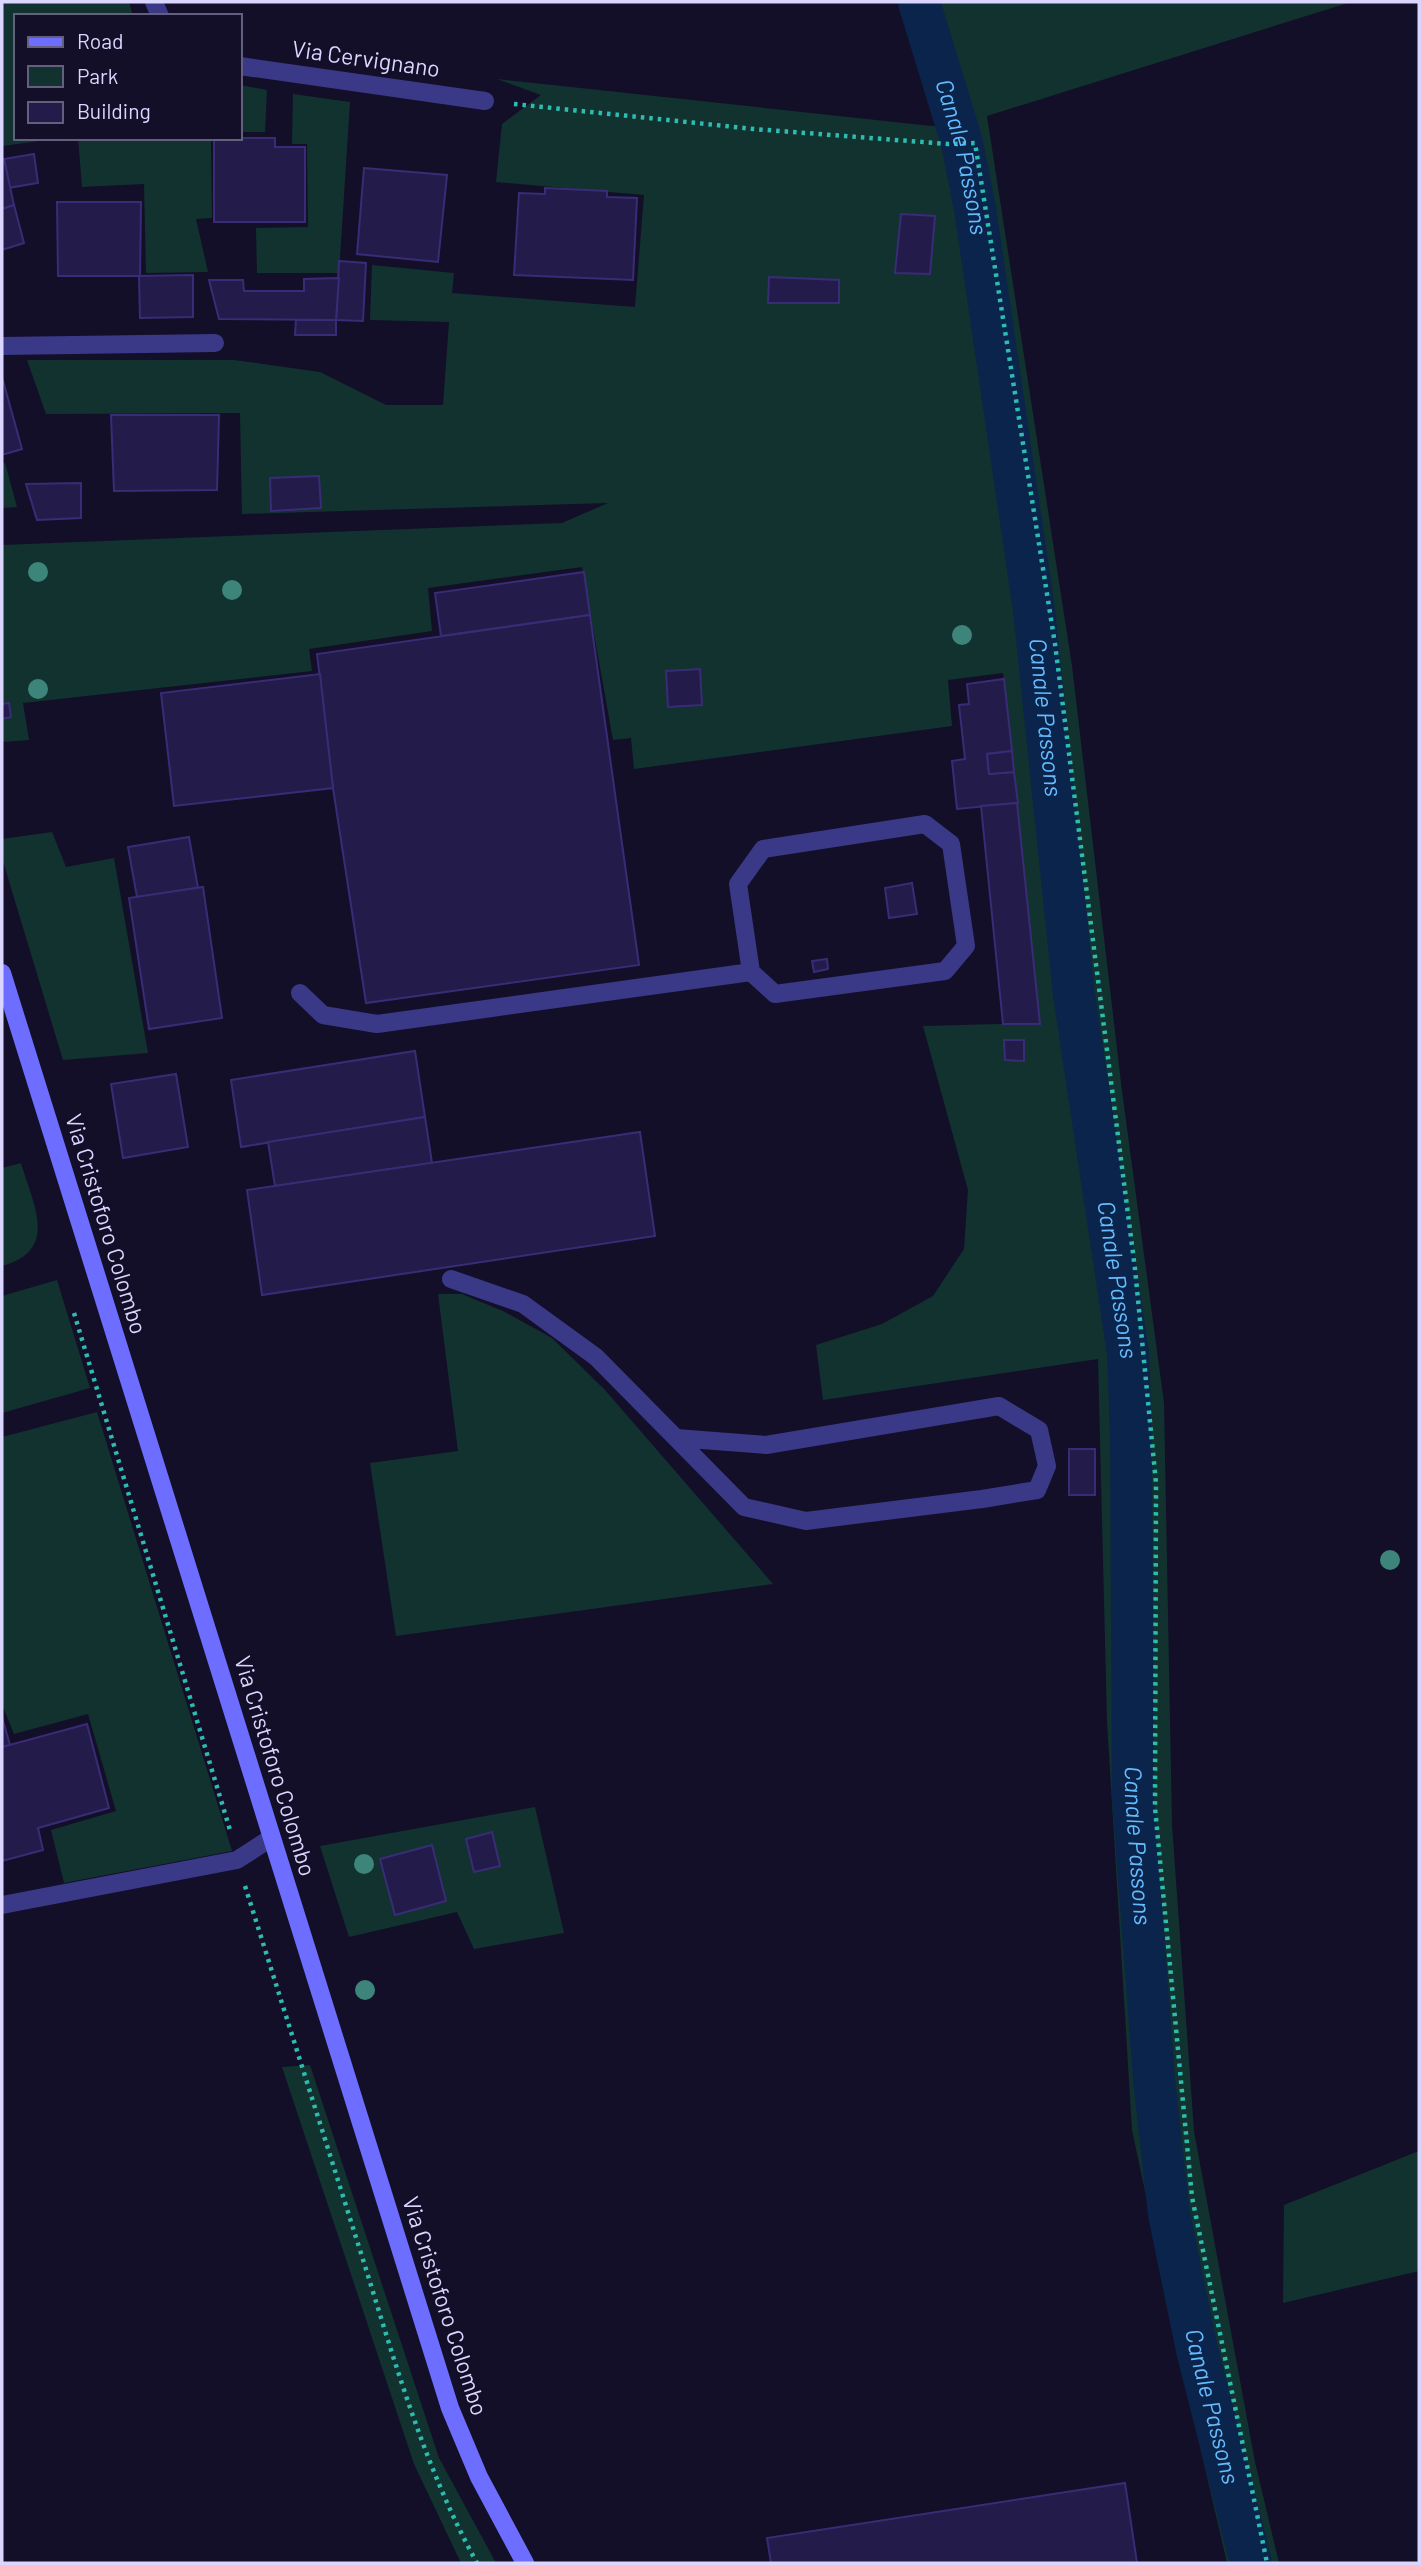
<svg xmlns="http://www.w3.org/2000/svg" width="1421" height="2565" font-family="Barlow,sans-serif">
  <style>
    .green { fill: #123230 }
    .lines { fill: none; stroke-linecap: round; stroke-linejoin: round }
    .canal { stroke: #0b244b; stroke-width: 42 }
    .building { fill: #231b4a; stroke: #392c76; stroke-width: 2 }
    .path { stroke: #2dbcb0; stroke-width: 4.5; stroke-dasharray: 3.5 5; stroke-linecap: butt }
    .service { stroke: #3a3988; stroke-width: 18 }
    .minor { stroke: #3a3988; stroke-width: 18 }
    .secondary { stroke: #6d6eff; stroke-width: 18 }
    .tree { fill: #3d847a }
    .labels { text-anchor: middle; stroke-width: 5; stroke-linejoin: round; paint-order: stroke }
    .street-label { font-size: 23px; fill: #dad6ff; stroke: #130f28 }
    .water-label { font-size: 24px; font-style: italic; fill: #64bcff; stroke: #130f28 }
  </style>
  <rect width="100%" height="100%" fill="#130f28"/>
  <!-- green -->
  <g class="green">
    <polygon points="2,2 129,2 133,16 16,16 16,138 62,138 2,146"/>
    <polygon points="904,2 1351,2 987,116 1072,666 1122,1091 1164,1403 1172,1825 1194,2131 1255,2462 1279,2563 1227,2563 1192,2412 1132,2130 1107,1722 1098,1359 823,1400 816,1345 882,1324 933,1296 964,1249 968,1190 923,1026 1040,1023 1003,673 948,680 952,726 634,769 631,738 613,740 582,567 428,588 432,631 309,649 312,671 23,703 29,740 2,742 2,545 562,523 608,503 242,514 240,413 46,414 27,360 234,360 320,372 386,405 443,405 449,322 370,320 372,265 454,273 452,293 635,307 644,195 496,182 502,124 541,95 497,79 941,127"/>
    <polygon points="240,85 267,90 265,132 240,132"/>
    <polygon points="293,94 350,102 339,273 257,273 256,228 308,227 307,144 292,144"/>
    <polygon points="78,138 211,138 212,218 196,219 208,272 146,273 144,184 82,187"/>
    <polygon points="5,463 17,507 2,508 2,464"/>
    <polygon points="52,832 66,867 114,858 148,1053 63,1060 2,858 2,839"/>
    <path d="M21 1163C33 1205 60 1250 2 1266V1168Z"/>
    <polygon points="57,1280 90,1388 2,1413 2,1296"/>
    <polygon points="438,1294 462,1294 503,1311 552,1338 605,1390 773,1584 396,1636 370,1463 458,1451"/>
    <polygon points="97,1412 232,1851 64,1883 51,1830 116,1811 88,1714 14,1734 2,1704 2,1437"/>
    <polygon points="535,1807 564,1933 474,1949 457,1912 349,1937 320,1846"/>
    <polygon points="310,2065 439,2458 496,2563 461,2563 414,2464 282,2067"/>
    <polygon points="1419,2151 1419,2271 1283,2303 1284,2205"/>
  </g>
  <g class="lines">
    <!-- canal -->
    <path class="canal" id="s1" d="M919 2 962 143 975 209 1034 610 1074 995 1128 1353 1131 1437 1133 1797 1154 2079 1169 2214 1197 2350 1251 2563"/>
  </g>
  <!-- building -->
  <g class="building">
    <polygon points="214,138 275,138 275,147 305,147 305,222 214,222"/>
    <polygon points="34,154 38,183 8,188 4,159"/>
    <polygon points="2,159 4,159 14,205 2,209"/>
    <polygon points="364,168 447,175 438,262 357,254"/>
    <polygon points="545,188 607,191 607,197 637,198 633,280 514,275 519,193 545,194"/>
    <polygon points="57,202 141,202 140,276 58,276"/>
    <polygon points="14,205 24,243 2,250 2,209"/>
    <polygon points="901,214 935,216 930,274 895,273"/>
    <polygon points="339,261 366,263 363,321 336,320"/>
    <polygon points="193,275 193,317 140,318 139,276"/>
    <polygon points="769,277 839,280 839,303 768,303"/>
    <polygon points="339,278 336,320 219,319 209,280 243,280 244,291 304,291 304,279"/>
    <polygon points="296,320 336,320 336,335 295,335"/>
    <polygon points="2,377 22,449 2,455"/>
    <polygon points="111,415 219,415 217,490 114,491"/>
    <polygon points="319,476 321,508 271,511 270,478"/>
    <polygon points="81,483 81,518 37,520 26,484"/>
    <polygon points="584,572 590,615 441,636 435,593"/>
    <polygon points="590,615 639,965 366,1003 333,788 317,654"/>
    <polygon points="700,669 702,705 668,707 666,671"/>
    <polygon points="320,674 333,788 174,806 161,693"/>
    <polygon points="1004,679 1012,751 987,754 989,774 1014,772 1018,803 957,809 952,761 965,759 959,705 969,704 967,684"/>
    <polygon points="9,703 11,717 2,719 2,704"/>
    <polygon points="1012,751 1014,772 989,774 987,754"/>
    <polygon points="1017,803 1040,1024 1003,1024 981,806"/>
    <polygon points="189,837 198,888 137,897 128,847"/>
    <polygon points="912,883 917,914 889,918 885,888"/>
    <polygon points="203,887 222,1018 149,1029 129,898"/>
    <polygon points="827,959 828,969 814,972 812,961"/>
    <polygon points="1004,1040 1024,1040 1024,1061 1005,1060"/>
    <polygon points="415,1051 425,1117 241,1147 231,1080"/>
    <polygon points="176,1074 188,1147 123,1158 111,1084"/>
    <polygon points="425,1117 432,1163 275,1186 268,1142"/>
    <polygon points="640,1132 655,1236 262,1295 247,1190"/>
    <rect x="1069" y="1449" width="26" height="46"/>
    <polygon points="2,1717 10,1745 2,1747"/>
    <polygon points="87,1724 109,1808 38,1828 43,1850 2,1861 2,1747"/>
    <polygon points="492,1832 500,1866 474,1872 466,1839"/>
    <polygon points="432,1845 446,1901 395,1915 380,1859"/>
    <polygon points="1125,2483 1137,2563 771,2563 767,2538"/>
  </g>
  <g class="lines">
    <!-- path -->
    <g class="path">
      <polyline points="514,104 754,129 948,144 975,143 1055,644 1135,1269 1156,1483 1155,1808 1192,2197 1267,2563"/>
      <polyline points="74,1313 230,1830"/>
      <path d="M245 1886C285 2013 325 2139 365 2266 396 2366 426 2471 477 2563"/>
    </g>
    <!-- service -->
    <g class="service">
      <polyline points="2,346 215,343"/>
      <polyline points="300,993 323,1015 377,1024 751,972 738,884 763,849 925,824 951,844 966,946 945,971 775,994 751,972"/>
      <polyline points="451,1279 523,1304 596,1357 744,1507 806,1521 982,1499 1037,1490 1047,1466 1039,1430 999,1406 766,1445 676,1438"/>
      <polyline points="2,1905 237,1860 271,1838"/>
    </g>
    <!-- minor -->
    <g class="minor">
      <polyline points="154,2 160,16"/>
      <polyline points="240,66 485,101"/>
    </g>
    <!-- secondary -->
    <polyline class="secondary" points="2,973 450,2408 479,2477 525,2563"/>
  </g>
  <!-- trees -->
  <g class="tree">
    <circle cx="38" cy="572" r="10"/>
    <circle cx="232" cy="590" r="10"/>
    <circle cx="962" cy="635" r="10"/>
    <circle cx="38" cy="689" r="10"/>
    <circle cx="1390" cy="1560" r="10"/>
    <circle cx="364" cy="1864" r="10"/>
    <circle cx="365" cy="1990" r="10"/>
  </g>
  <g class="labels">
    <!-- street labels -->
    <g class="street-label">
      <text transform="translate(366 59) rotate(8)" y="8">Via Cervignano</text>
      <text transform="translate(106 1224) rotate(73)" y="8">Via Cristoforo Colombo</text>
      <text transform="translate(275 1766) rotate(73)" y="8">Via Cristoforo Colombo</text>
      <text transform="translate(445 2306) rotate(72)" y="8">Via Cristoforo Colombo</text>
    </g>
    <!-- water labels -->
    <g class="water-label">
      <text dy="8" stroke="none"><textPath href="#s1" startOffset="161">Canale Passons</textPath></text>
      <text dy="8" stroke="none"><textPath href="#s1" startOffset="728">Canale Passons</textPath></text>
      <text dy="8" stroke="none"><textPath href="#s1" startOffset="1295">Canale Passons</textPath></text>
      <text dy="8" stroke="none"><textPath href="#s1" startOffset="1862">Canale Passons</textPath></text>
      <text dy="8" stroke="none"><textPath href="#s1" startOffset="2429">Canale Passons</textPath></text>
    </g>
  </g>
  <!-- border -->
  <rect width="1421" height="2565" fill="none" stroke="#dad6ff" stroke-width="7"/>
  <!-- legend -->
  <rect x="14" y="14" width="228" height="126" fill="#130f28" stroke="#635f7e" stroke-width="2"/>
  <rect x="28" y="37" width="35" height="10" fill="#6d6eff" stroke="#635f7e" stroke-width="2"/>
  <text x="77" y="49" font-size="21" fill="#dad6ff">Road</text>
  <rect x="28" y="66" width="35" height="21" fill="#123230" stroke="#635f7e" stroke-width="2"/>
  <text x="77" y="84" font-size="21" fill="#dad6ff">Park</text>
  <rect x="28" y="102" width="35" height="21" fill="#231b4a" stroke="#635f7e" stroke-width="2"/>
  <text x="77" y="119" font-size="21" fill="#dad6ff">Building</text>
</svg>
